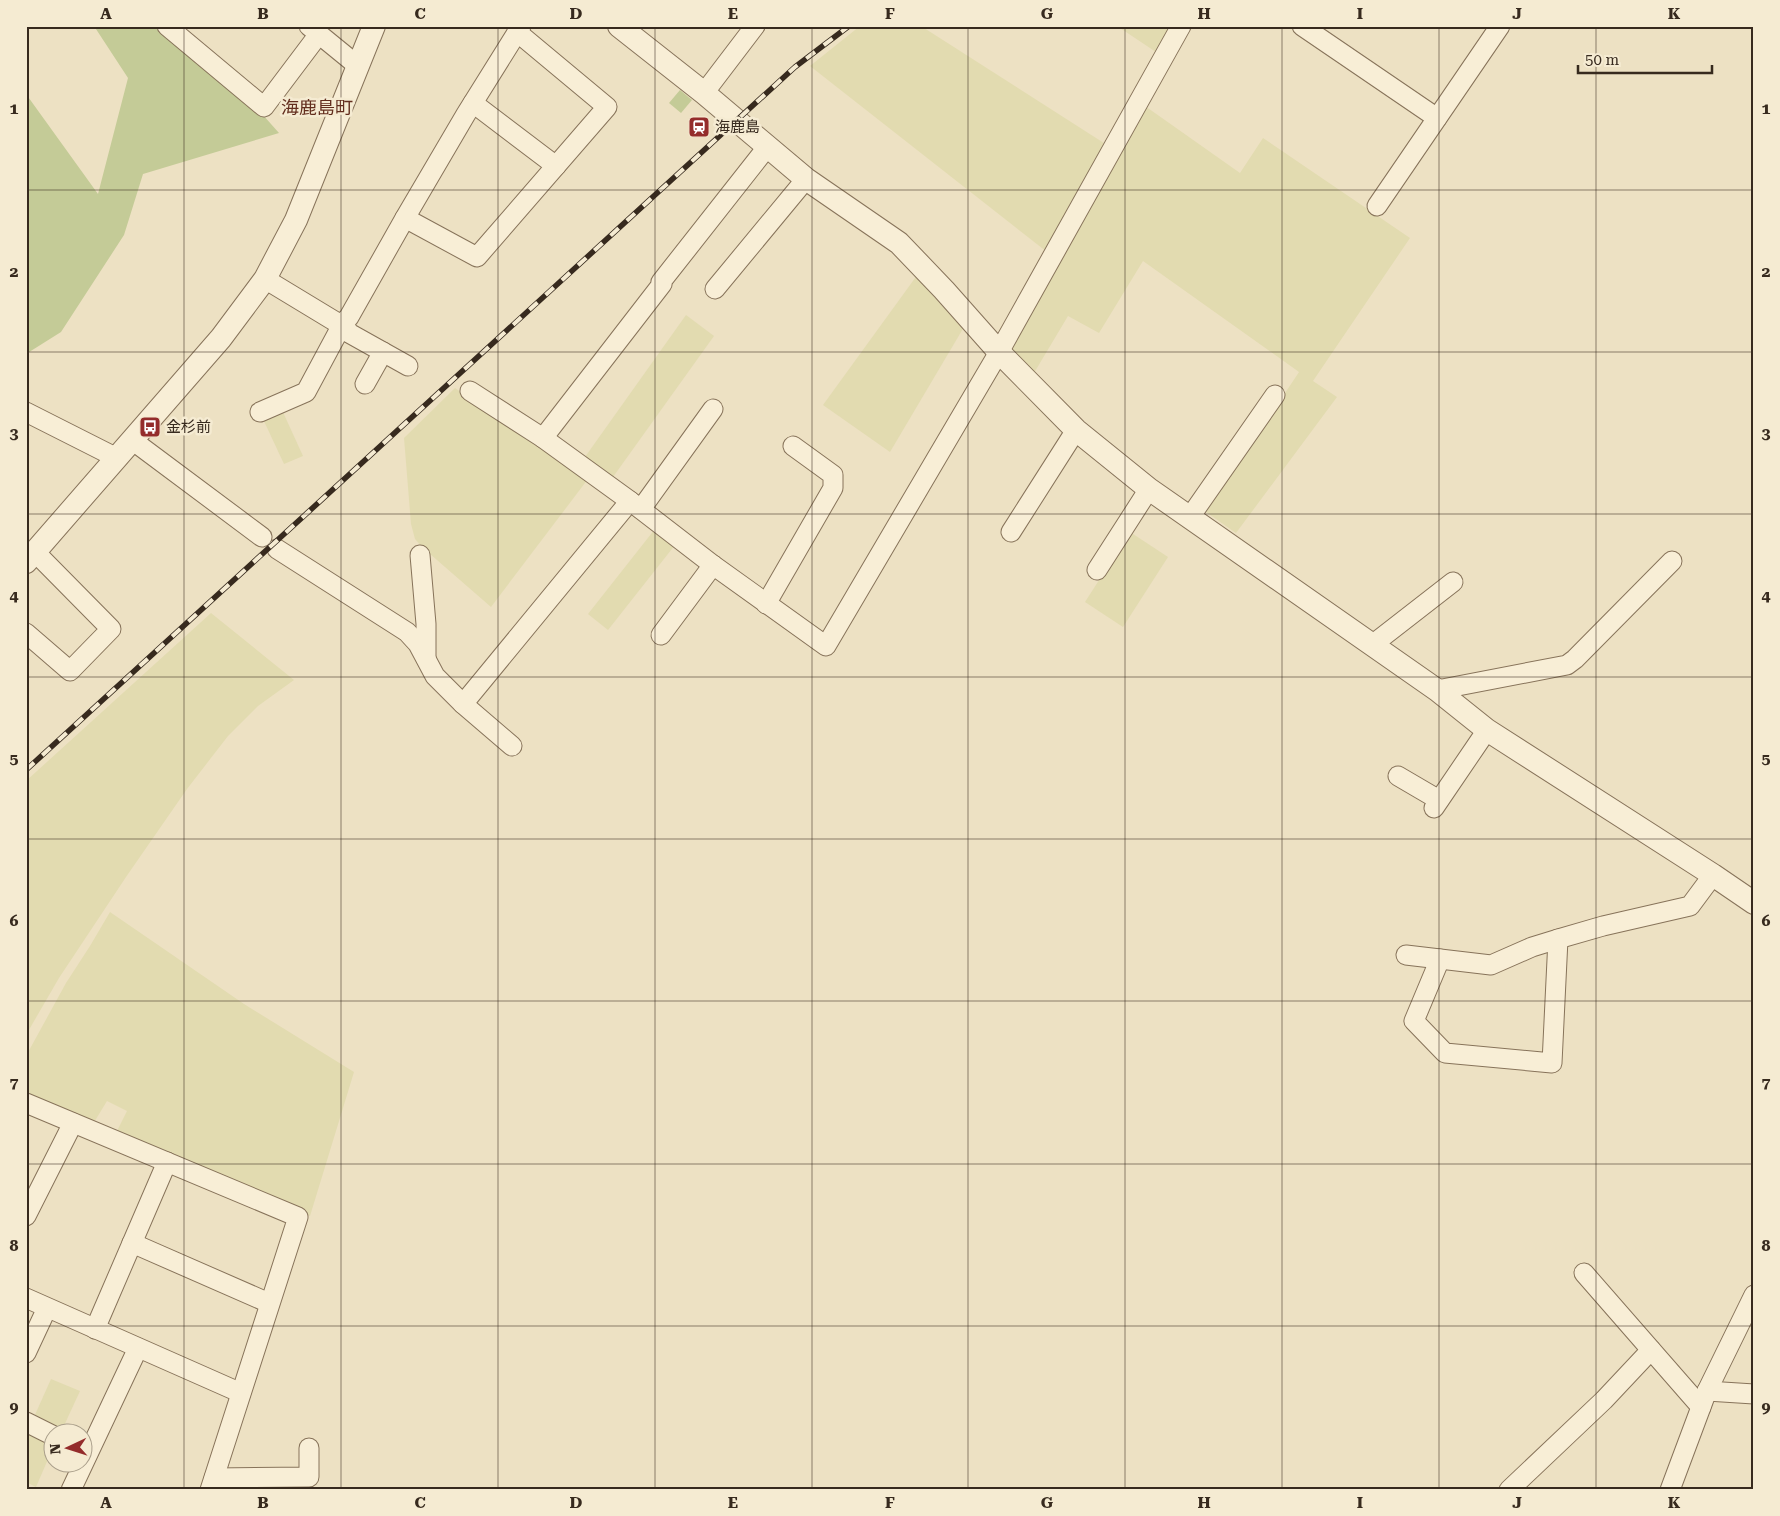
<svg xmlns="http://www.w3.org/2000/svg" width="1780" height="1516" font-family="'Roboto Serif','Noto Sans JP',serif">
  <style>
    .farmland { fill: #e2dbb0 }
    .green { fill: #c4cb97 }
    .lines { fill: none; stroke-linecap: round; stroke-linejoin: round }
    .minor-casing { stroke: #87735a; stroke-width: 21 }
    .tertiary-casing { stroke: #87735a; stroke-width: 24 }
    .minor { stroke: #f8eed6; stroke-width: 19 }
    .tertiary { stroke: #f8eed6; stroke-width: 22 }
    .rail-casing { stroke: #372a1e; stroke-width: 5.5 }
    .rail { stroke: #f5ebd2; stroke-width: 4; stroke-dasharray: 11; stroke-linecap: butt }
    .grid { fill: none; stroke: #372a1e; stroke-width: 1; stroke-opacity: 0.55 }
    .labels { text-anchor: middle; stroke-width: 5; stroke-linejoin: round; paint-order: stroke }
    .poi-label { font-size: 15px; fill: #372a1e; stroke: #f5ebd2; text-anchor: start }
    .quarter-label { font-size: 18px; fill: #632e1e; stroke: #f5ebd2 }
    .neatline { fill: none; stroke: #372a1e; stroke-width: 2 }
    .grid-label { font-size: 16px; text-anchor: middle; font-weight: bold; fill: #372a1e }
  </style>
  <rect width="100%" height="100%" fill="#ede1c3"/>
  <!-- farmland -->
  <g class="farmland">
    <polygon points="860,26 921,26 1107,145 1047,252 810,66"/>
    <polygon points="1117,26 1170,26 1156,52"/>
    <polygon points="1145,106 1240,173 1263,138 1410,238 1313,381 1337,397 1236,533 1206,512 1299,372 1143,261 1099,333 1068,316 1034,373 1008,347"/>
    <polygon points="918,274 964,327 890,452 823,405"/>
    <polygon points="686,315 714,336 613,477 585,457"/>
    <polygon points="455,388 588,479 491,607 422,547 415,539 411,524 404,438"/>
    <polygon points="282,410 303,456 284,464 263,419"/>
    <polygon points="655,529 675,545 608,630 588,614"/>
    <polygon points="1130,532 1168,557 1123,627 1085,602"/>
    <polygon points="211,613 294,680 258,706 228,736 187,789 126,877 59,978 26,1035 26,781"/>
    <polygon points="110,912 244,1004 354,1072 310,1216 116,1133 127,1111 107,1101 93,1124 26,1095 26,1056 66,983 90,946"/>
    <polygon points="51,1379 80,1391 62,1430 34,1417"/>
    <polygon points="30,1431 52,1442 52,1450 36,1487 26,1482 26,1438"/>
  </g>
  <!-- green -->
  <g class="green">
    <polygon points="94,26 158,26 263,115 279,133 143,174 124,235 61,332 26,354 26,94 98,194 128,78"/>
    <polygon points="680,90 692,100 681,113 669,103"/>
  </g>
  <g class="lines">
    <!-- minor casing -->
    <g class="minor-casing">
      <g id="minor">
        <polyline points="167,26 264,107 319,34"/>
        <polyline points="309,26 358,66"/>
        <polyline points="1302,26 1437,118"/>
        <polyline points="704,93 755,26"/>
        <polyline points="473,103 556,166"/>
        <polyline points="1377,206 1500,26"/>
        <polyline points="405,218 477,257 607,107 517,32"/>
        <polyline points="265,279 336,322 343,323 349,317 405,218 466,114 521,26"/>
        <polyline points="715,289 806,179"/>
        <polyline points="343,323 349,333 408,366"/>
        <polyline points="365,384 383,352"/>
        <polyline points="470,391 543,438 630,501 713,565 826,646 999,352 1181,26"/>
        <polyline points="26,412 117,458"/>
        <polyline points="260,412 306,392 343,323"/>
        <polyline points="543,438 662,284 661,282 768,146"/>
        <polyline points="132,440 262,537"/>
        <polyline points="641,509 713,409"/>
        <polyline points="1190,517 1275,395"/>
        <polyline points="1011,532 1076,430"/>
        <polyline points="277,549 407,632 418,644 435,676 463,704 512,746"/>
        <polyline points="420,555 426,624 426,658"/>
        <polyline points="1097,570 1149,489"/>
        <polyline points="766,604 833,488 833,475 793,446"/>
        <polyline points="26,633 70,671 111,629 35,552"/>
        <polyline points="661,635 713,565"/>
        <polyline points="1372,645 1453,582"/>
        <polyline points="1437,690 1567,665 1575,659 1672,561"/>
        <polyline points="463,704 630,501"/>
        <polyline points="1398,776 1439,800"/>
        <polyline points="1434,808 1487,730"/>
        <polyline points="1406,955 1491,965 1532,947 1558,939 1603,926 1690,906 1713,875"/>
        <polyline points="1440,959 1414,1021 1445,1053 1552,1063 1558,939"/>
        <polyline points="26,1103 298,1217 210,1490"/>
        <polyline points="26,1216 73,1123"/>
        <polyline points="132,1243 269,1303"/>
        <polyline points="1584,1273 1701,1407"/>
        <polyline points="26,1298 241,1393"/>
        <polyline points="95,1329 167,1162"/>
        <polyline points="26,1353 47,1308"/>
        <polyline points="1707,1391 1754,1394"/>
        <polyline points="26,1422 52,1435"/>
        <polyline points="214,1478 309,1477 309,1448"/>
        <polyline points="71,1490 138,1348"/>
        <polyline points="1509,1490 1604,1400 1651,1350"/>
        <polyline points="1670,1490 1707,1391 1754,1295"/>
      </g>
    </g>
    <!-- tertiary casing -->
    <g class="tertiary-casing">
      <g id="tertiary">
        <polyline points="619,26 704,93 806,179 899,243 944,290 999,352 1076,430 1149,489 1437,690 1487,730 1713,875 1754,903"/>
        <polyline points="26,562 221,338 265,279 296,220 374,26"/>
      </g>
    </g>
    <!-- minor -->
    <use href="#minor" class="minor"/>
    <!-- tertiary -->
    <use href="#tertiary" class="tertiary"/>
    <!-- rail casing -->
    <g class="rail-casing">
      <polyline id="rail" points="26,770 795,67 849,26"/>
    </g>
    <!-- rail -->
    <use href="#rail" class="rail"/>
  </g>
  <!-- grid -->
  <path class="grid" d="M184 26V1490M341 26V1490M498 26V1490M655 26V1490M812 26V1490M968 26V1490M1125 26V1490M1282 26V1490M1439 26V1490M1596 26V1490M26 190H1754M26 352H1754M26 514H1754M26 677H1754M26 839H1754M26 1001H1754M26 1164H1754M26 1326H1754"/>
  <!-- icons -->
  <defs>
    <g id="station-square" transform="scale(1.125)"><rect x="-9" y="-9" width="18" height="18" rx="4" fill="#942c2b" stroke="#f5ebd2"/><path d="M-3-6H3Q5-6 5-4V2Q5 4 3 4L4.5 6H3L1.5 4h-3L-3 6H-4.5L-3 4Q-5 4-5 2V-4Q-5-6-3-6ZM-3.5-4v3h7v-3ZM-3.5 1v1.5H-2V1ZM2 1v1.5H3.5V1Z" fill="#fff"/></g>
    <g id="bus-square" transform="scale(1.125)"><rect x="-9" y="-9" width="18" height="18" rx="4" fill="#942c2b" stroke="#f5ebd2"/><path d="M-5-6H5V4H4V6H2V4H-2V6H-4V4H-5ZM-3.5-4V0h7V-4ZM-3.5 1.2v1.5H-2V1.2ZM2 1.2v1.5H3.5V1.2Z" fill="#fff"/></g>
  </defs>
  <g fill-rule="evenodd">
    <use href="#station-square" x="699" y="127"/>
    <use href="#bus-square" x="150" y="427"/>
  </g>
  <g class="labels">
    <!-- poi labels -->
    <g class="poi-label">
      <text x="715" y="132">海鹿島</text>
      <text x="166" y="432">金杉前</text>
    </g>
    <!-- quarter labels -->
    <g class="quarter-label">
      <text x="317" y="114">海鹿島町</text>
    </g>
  </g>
  <!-- border -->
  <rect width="1780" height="1516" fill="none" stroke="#f5ebd2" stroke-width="55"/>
  <!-- north arrow -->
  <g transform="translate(68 1448) rotate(266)"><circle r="24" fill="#f5ebd2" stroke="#a99e8a"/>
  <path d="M0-4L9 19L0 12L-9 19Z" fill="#942c2b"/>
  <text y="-8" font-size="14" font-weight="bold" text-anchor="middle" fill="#372a1e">N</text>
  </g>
  <!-- scale -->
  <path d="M1578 65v8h134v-8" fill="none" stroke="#372a1e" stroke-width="2.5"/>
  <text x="1585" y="65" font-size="15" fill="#372a1e" stroke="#f5ebd2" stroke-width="4" paint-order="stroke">50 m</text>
  <rect x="28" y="28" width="1724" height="1460" class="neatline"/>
  <g class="grid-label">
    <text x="106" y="19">A</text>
    <text x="263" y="19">B</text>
    <text x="420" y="19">C</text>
    <text x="576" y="19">D</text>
    <text x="733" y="19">E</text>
    <text x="890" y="19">F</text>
    <text x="1047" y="19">G</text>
    <text x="1204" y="19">H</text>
    <text x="1360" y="19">I</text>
    <text x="1517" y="19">J</text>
    <text x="1674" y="19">K</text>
    <text x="14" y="114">1</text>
    <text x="1766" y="114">1</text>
    <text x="14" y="277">2</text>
    <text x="1766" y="277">2</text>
    <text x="14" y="439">3</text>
    <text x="1766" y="439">3</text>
    <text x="14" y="601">4</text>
    <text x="1766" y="601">4</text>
    <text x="14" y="764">5</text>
    <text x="1766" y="764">5</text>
    <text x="14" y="926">6</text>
    <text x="1766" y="926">6</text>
    <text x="14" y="1088">7</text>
    <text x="1766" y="1088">7</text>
    <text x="14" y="1251">8</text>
    <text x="1766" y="1251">8</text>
    <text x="14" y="1413">9</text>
    <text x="1766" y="1413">9</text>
    <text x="106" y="1508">A</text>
    <text x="263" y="1508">B</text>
    <text x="420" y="1508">C</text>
    <text x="576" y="1508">D</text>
    <text x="733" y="1508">E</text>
    <text x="890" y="1508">F</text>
    <text x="1047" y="1508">G</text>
    <text x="1204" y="1508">H</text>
    <text x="1360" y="1508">I</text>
    <text x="1517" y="1508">J</text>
    <text x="1674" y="1508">K</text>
  </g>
</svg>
